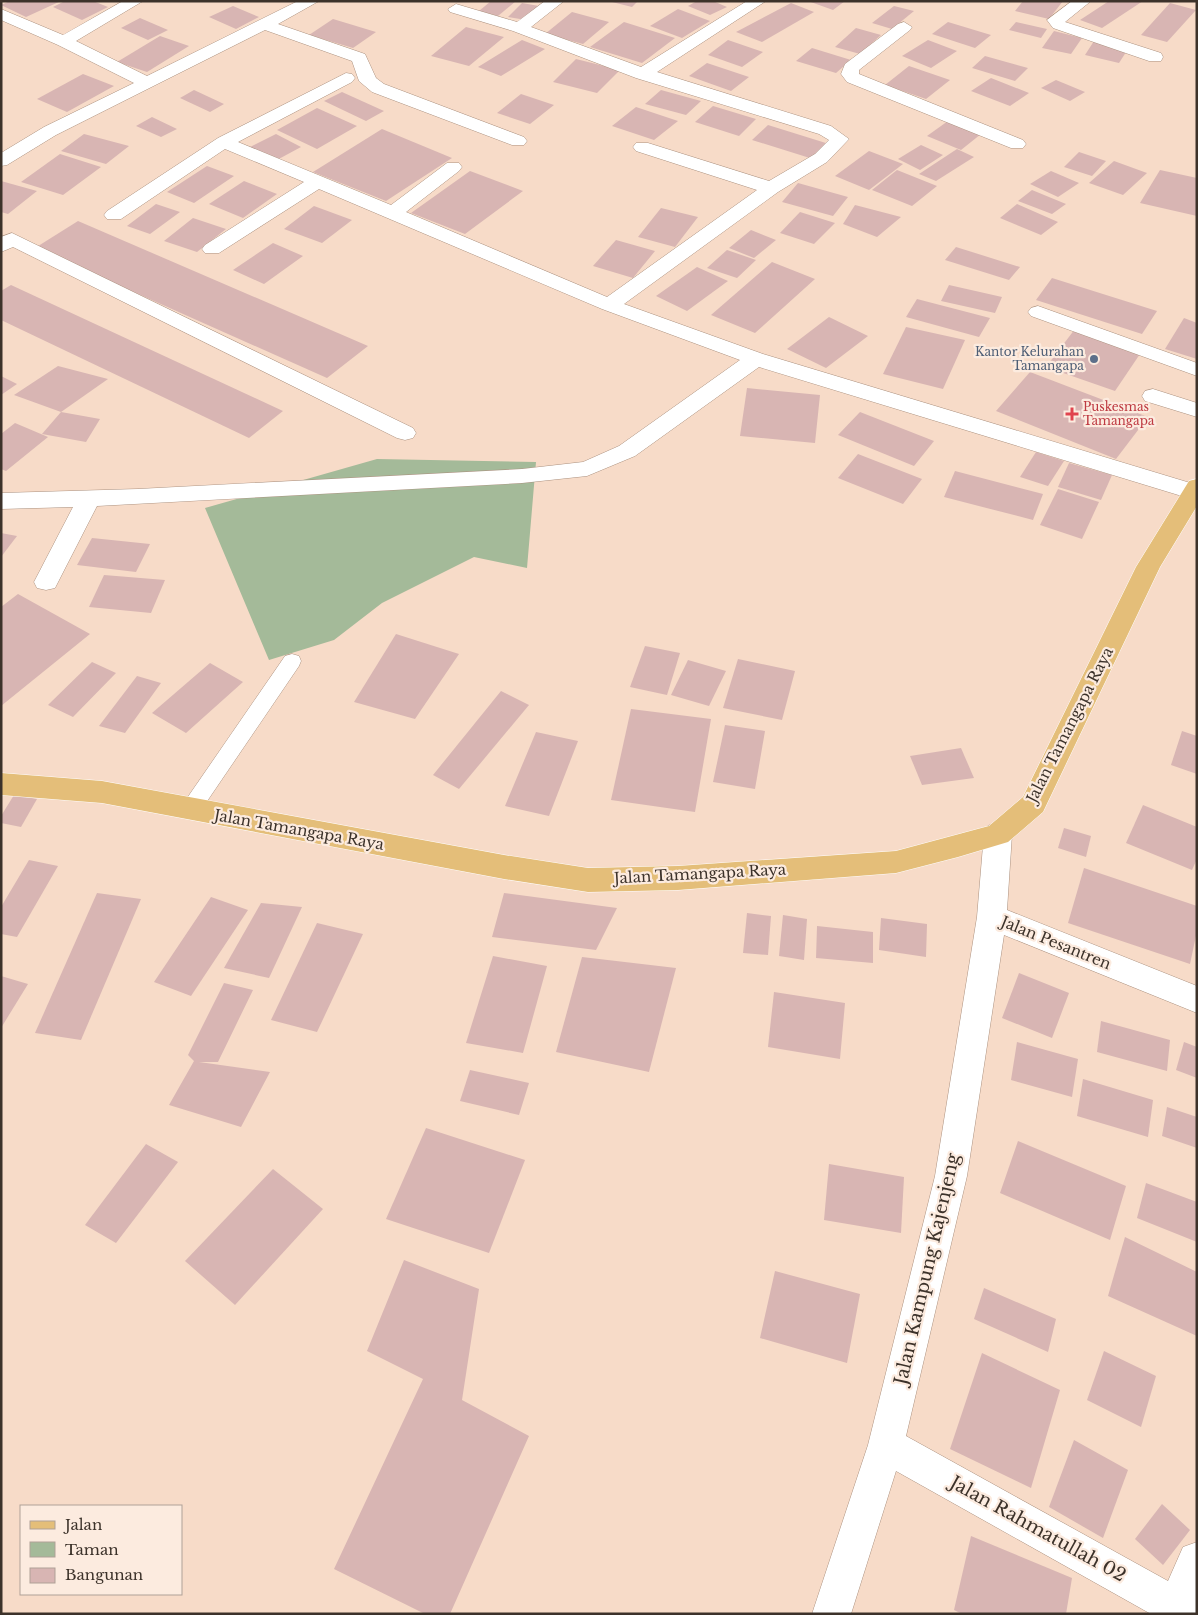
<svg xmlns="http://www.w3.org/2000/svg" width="1198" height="1615" font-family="'Libre Baskerville',serif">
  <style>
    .green { fill: #a4ba99 }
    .building { fill: #d8b5b3 }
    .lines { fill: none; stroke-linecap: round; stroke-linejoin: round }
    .lane-casing { stroke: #ac9280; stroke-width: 1 }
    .street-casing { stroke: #ac9280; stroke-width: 1 }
    .primary-casing { stroke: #fff; stroke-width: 1 }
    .lane { fill: #fff; fill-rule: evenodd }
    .street { fill: #fff; fill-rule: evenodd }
    .primary { fill: #e4be79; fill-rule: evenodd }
    .service-dot { fill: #5c6f8a; stroke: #fcebdf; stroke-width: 2 }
    .health-dot { fill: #e0444e; stroke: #fcebdf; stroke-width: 2 }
    .labels { text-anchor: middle; stroke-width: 4.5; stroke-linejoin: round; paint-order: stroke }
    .far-service-label { font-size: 12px; fill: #4e5e75; stroke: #fcebdf; text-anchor: end }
    .far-health-label { font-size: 12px; fill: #be3a42; stroke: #fcebdf; text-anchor: start }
    .street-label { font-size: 15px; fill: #3c322a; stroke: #fcebdf }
    .near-street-label { font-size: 18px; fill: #3c322a; stroke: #fcebdf }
  </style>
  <rect width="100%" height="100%" fill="#f7dbc8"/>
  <!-- green -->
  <polygon class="green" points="377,459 536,462 527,568 474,557 382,603 334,640 269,660 205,508"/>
  <!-- building -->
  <g class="building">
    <polygon points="10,1 61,1 26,17 1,5"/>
    <polygon points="65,1 93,1 108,7 82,20 53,7"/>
    <polygon points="491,1 516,1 498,16 479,11"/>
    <polygon points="608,1 638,1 632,7"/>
    <polygon points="697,1 713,1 727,7 710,15 688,6"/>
    <polygon points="808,1 845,1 833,10"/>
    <polygon points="1023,1 1063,1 1049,19 1015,11"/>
    <polygon points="1109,1 1143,1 1102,28 1080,20"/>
    <polygon points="522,3 539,6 526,20 508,17"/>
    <polygon points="791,3 814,12 762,42 736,32"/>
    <polygon points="1170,3 1196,10 1167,42 1141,35"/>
    <polygon points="233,6 259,17 236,29 209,17"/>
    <polygon points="894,6 914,11 892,29 872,23"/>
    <polygon points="678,9 710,21 682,38 650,26"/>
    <polygon points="572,12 609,22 583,44 545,34"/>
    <polygon points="140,18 168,30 148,40 121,28"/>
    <polygon points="333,19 376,32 353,48 309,35"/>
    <polygon points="624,22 675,38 642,63 590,47"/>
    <polygon points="948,22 991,35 975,48 932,34"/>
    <polygon points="1016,22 1047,29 1041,38 1009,30"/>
    <polygon points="466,27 504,37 469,66 431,56"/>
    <polygon points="856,28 881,35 860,54 835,47"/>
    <polygon points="1054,31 1082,38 1071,54 1042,48"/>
    <polygon points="160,36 189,46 147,72 117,62"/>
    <polygon points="522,40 545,49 501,76 478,67"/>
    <polygon points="728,40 763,52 742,67 708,55"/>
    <polygon points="928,40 957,51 931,68 902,56"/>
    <polygon points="1094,41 1128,49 1119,63 1085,55"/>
    <polygon points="812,48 851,60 836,73 796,61"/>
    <polygon points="985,56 1028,68 1015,81 972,68"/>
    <polygon points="576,59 620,70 597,93 553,82"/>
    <polygon points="707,63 749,77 731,91 689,76"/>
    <polygon points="909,66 950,80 926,99 885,85"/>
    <polygon points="83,74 114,86 67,112 37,99"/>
    <polygon points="991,78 1029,93 1010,106 971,91"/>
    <polygon points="1056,80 1085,92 1070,101 1041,88"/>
    <polygon points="194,90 224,104 210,112 180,98"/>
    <polygon points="661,90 701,101 686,115 645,104"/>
    <polygon points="342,92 384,111 366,121 324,101"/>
    <polygon points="521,94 554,105 530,124 497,113"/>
    <polygon points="713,106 756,119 739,136 695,122"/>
    <polygon points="636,107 678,121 654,140 612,126"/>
    <polygon points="317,108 357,126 317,149 277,130"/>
    <polygon points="152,117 177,129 161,137 136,126"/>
    <polygon points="948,121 981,134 961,150 927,136"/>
    <polygon points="768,125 829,144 813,159 752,140"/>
    <polygon points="382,129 452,158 386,201 313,172"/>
    <polygon points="84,134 129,146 106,164 61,151"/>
    <polygon points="276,134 301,147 275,161 250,147"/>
    <polygon points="921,145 943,155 920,170 898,159"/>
    <polygon points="957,149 974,157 936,181 919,174"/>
    <polygon points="869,151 903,164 869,190 835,176"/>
    <polygon points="1079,152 1106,161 1092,176 1064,167"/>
    <polygon points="60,154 101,167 63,195 21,182"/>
    <polygon points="1114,161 1147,173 1123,195 1089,183"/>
    <polygon points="207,166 234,176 194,203 167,192"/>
    <polygon points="897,170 937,186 912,206 872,190"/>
    <polygon points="1160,170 1197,178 1197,216 1140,203"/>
    <polygon points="470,171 523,191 465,234 411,213"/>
    <polygon points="1051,171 1079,183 1058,197 1030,184"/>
    <polygon points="1,181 37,191 8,214 1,212"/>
    <polygon points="244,181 277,194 243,218 209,204"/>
    <polygon points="798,183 848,197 833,216 782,202"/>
    <polygon points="1032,190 1066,204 1052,214 1018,201"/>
    <polygon points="156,204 180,212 150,234 127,226"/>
    <polygon points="1017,204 1058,222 1041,235 1000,218"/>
    <polygon points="855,205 901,217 877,237 843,224"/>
    <polygon points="314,206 352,220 322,243 284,229"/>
    <polygon points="661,208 698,217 675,247 638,237"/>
    <polygon points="800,212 835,223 814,244 780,233"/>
    <polygon points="193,218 226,229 197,252 164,241"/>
    <polygon points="78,221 368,346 327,378 35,248"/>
    <polygon points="751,230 776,240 754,258 729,248"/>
    <polygon points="616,240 655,251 633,278 593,266"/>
    <polygon points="273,243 303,256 264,284 233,270"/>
    <polygon points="956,247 1020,267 1009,280 945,260"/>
    <polygon points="727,250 756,260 737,278 707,268"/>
    <polygon points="772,262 815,279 755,333 711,315"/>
    <polygon points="697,267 728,281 687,311 656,296"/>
    <polygon points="1052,278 1157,311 1142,334 1036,300"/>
    <polygon points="11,285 283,411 249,438 1,320 1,291"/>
    <polygon points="949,285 1002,297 995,313 941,301"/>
    <polygon points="917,299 990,318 979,337 906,317"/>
    <polygon points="829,317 868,336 826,368 787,349"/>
    <polygon points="1184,318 1197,323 1197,359 1165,349"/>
    <polygon points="906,327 965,340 943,389 883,374"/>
    <polygon points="1075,329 1142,351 1115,391 1046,367"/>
    <polygon points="58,366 108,379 61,412 14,395"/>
    <polygon points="1030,372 1148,417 1116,459 996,411"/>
    <polygon points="1,376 17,384 1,395"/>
    <polygon points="747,388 820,395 815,443 740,436"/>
    <polygon points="61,412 100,419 86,442 42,434"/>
    <polygon points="860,412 934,441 914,466 838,435"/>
    <polygon points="15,423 48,437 6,471 1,469 1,434"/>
    <polygon points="1036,452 1064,461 1048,486 1020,477"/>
    <polygon points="858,454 922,479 903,504 838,478"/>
    <polygon points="1069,463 1112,475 1101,500 1058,487"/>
    <polygon points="955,471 1043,494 1033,520 944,497"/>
    <polygon points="1058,489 1099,502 1082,539 1040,525"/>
    <polygon points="1,533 17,536 1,557"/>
    <polygon points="92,538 150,544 136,572 77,565"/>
    <polygon points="104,575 165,580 151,613 89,607"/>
    <polygon points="18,594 90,634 1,706 1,607"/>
    <polygon points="396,634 459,654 415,719 354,702"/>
    <polygon points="645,646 680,653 667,695 630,687"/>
    <polygon points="738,659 795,671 782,720 723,708"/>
    <polygon points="688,660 726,671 709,706 671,695"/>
    <polygon points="92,662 116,673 73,717 48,705"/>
    <polygon points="210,663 243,682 186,733 152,713"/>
    <polygon points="137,676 161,683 125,733 99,726"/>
    <polygon points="501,691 529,705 459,789 433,775"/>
    <polygon points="631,709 711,719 695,812 611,800"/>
    <polygon points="725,725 765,731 755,789 713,782"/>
    <polygon points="1182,731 1197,736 1197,774 1171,765"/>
    <polygon points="536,732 578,741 549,816 505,806"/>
    <polygon points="961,748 974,778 922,785 910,756"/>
    <polygon points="14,795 37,799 21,827 1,823 1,816"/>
    <polygon points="1143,805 1197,827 1197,859 1192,870 1126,843"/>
    <polygon points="1064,828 1091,836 1086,857 1058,848"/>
    <polygon points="29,860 58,866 17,937 1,934 1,907"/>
    <polygon points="1084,868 1197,906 1197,931 1190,964 1068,923"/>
    <polygon points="97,893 141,899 81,1040 35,1033"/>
    <polygon points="504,893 617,908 596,950 492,937"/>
    <polygon points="211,897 248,910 191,996 154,982"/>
    <polygon points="261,903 302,907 269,978 224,968"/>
    <polygon points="747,913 771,916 768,955 743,953"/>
    <polygon points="783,915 807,919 804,960 779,956"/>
    <polygon points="881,918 927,924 926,957 879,950"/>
    <polygon points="317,923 363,934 317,1032 271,1020"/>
    <polygon points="817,926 873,932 873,963 816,958"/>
    <polygon points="493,956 547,966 523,1053 466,1043"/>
    <polygon points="582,957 676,968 649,1072 556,1052"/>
    <polygon points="1019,973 1069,993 1052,1038 1002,1018"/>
    <polygon points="1,976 28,984 1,1028"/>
    <polygon points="224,983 253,990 218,1062 199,1062 270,1072 241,1127 169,1105 194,1061 188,1055"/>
    <polygon points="774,992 845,1003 840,1059 768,1047"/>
    <polygon points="1101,1021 1170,1040 1167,1071 1097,1052"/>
    <polygon points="1017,1042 1078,1059 1072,1097 1011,1080"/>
    <polygon points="1184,1042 1197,1047 1197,1078 1176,1070"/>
    <polygon points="470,1070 529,1083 519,1115 460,1101"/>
    <polygon points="1083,1079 1153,1100 1148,1137 1077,1116"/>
    <polygon points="1167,1107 1197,1117 1197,1148 1162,1136"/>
    <polygon points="426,1128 525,1160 489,1253 386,1219"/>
    <polygon points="1018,1141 1126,1186 1110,1240 1000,1193"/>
    <polygon points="146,1144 178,1162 116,1243 85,1225"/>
    <polygon points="829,1164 904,1177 901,1233 824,1220"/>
    <polygon points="273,1169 323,1209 235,1305 185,1261"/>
    <polygon points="1146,1183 1197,1202 1197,1242 1137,1218"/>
    <polygon points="1125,1237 1197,1272 1197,1336 1108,1296"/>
    <polygon points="404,1260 479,1289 462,1400 529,1436 450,1614 425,1614 334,1569 423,1379 367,1351"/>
    <polygon points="775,1271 860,1294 847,1363 760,1338"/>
    <polygon points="984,1288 1056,1319 1048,1352 974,1319"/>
    <polygon points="1104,1351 1156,1376 1141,1427 1087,1400"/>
    <polygon points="982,1353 1060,1390 1031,1488 950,1449"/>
    <polygon points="1074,1440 1128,1470 1103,1538 1049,1507"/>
    <polygon points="1162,1504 1190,1530 1163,1565 1135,1539"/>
    <polygon points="971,1536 1072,1578 1066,1614 962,1614 954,1610"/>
  </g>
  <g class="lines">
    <!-- lane casing -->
    <g class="lane-casing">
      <polygon id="lane" points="292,654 299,656 301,661 299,666 197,816 190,818 183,816 180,810 183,804 285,656"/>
    </g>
    <!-- street casing -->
    <g class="street-casing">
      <g id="street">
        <polygon points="123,1 143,1 76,41 147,76 298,1 319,1 278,24 365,54 376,78 384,84 524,137 527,141 524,145 512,145 372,92 359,81 352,61 265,30 56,135 7,165 1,166 1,153 44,127 134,83 58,45 1,20 1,9 63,35"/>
        <polygon points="545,1 564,1 531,27 641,67 747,1 766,1 657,72 831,126 849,139 827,162 778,192 624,304 763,354 1197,485 1197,499 1185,497 759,367 635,456 587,476 522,483 97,506 55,588 46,590 37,588 34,582 73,507 1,509 1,493 138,489 522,469 583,462 619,446 740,360 602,309 319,189 219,253 205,253 202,249 205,245 304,182 225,149 121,219 107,219 104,215 107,211 218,138 346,73 352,74 355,78 352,82 238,142 391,205 447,163 459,163 462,167 459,171 406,212 607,297 757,190 636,151 633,147 636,143 648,143 769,181 815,154 829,140 819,134 636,78 513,31 450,12 448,9 456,4 517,22"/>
        <polygon points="1072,1 1091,1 1065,22 1161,53 1163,57 1161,61 1149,61 1053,28 1047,20"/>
        <polygon points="904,22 912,27 910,30 859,70 859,74 1023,140 1026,144 1023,148 1011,148 847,82 841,74 845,64 898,24"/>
        <polygon points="12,233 413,428 416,433 413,438 405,440 397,438 13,247 1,252 1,237"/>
        <polygon points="1038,306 1197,363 1197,376 1031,316 1028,312 1031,308"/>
        <polygon points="1153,389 1197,403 1197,417 1145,401 1142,396 1145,391"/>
        <polygon points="998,823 1008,826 1012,834 1007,910 1197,986 1197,1013 1004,935 967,1176 906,1436 1168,1581 1183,1547 1197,1542 1197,1614 1151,1614 896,1471 851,1614 812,1614 868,1445 935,1176 977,917 984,834 988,826"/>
      </g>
    </g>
    <!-- primary casing -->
    <g class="primary-casing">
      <polygon id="primary" points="1197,479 1197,506 1160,567 1043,812 1008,842 958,857 896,873 678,890 588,892 504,879 102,803 1,795 1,773 102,781 504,855 588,868 678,866 896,851 989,826 1023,797 1136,567 1189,481"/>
    </g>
    <!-- lane -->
    <use href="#lane" class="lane"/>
    <!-- street -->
    <use href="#street" class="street"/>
    <!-- primary -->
    <use href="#primary" class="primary"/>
  </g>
  <!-- markers -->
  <circle class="service-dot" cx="1094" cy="359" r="5"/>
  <path class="health-dot" d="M1069.5 406.5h5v5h5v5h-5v5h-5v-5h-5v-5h5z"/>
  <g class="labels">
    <!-- far-service labels -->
    <g class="far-service-label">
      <text x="1084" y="356">Kantor Kelurahan<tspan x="1084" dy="14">Tamangapa</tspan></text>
    </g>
    <!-- far-health labels -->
    <g class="far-health-label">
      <text x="1083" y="411">Puskesmas<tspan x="1083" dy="14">Tamangapa</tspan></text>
    </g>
    <!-- street labels -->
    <g class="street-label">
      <text transform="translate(1070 725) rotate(-63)" y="5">Jalan Tamangapa Raya</text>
      <text transform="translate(299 830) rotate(10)" y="5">Jalan Tamangapa Raya</text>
      <text transform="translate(700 874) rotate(-3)" y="5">Jalan Tamangapa Raya</text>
      <text transform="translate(1056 943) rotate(22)" y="5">Jalan Pesantren</text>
    </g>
    <!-- near-street labels -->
    <g class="near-street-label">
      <text transform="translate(927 1269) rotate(-77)" y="6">Jalan Kampung Kajenjeng</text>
      <text transform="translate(1038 1529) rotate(29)" y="6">Jalan Rahmatullah 02</text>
    </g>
  </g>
  <!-- border -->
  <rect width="1198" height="1615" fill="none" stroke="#3c322a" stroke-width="5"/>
  <!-- legend -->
  <rect x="20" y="1505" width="162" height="90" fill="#fcebdf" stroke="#afa197"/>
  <rect x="30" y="1521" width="25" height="8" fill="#e4be79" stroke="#afa197"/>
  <text x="65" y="1530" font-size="15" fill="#3c322a">Jalan</text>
  <rect x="30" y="1542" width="25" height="15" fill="#a4ba99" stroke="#afa197"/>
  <text x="65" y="1555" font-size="15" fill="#3c322a">Taman</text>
  <rect x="30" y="1568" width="25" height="15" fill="#d8b5b3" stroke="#afa197"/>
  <text x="65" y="1580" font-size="15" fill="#3c322a">Bangunan</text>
</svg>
